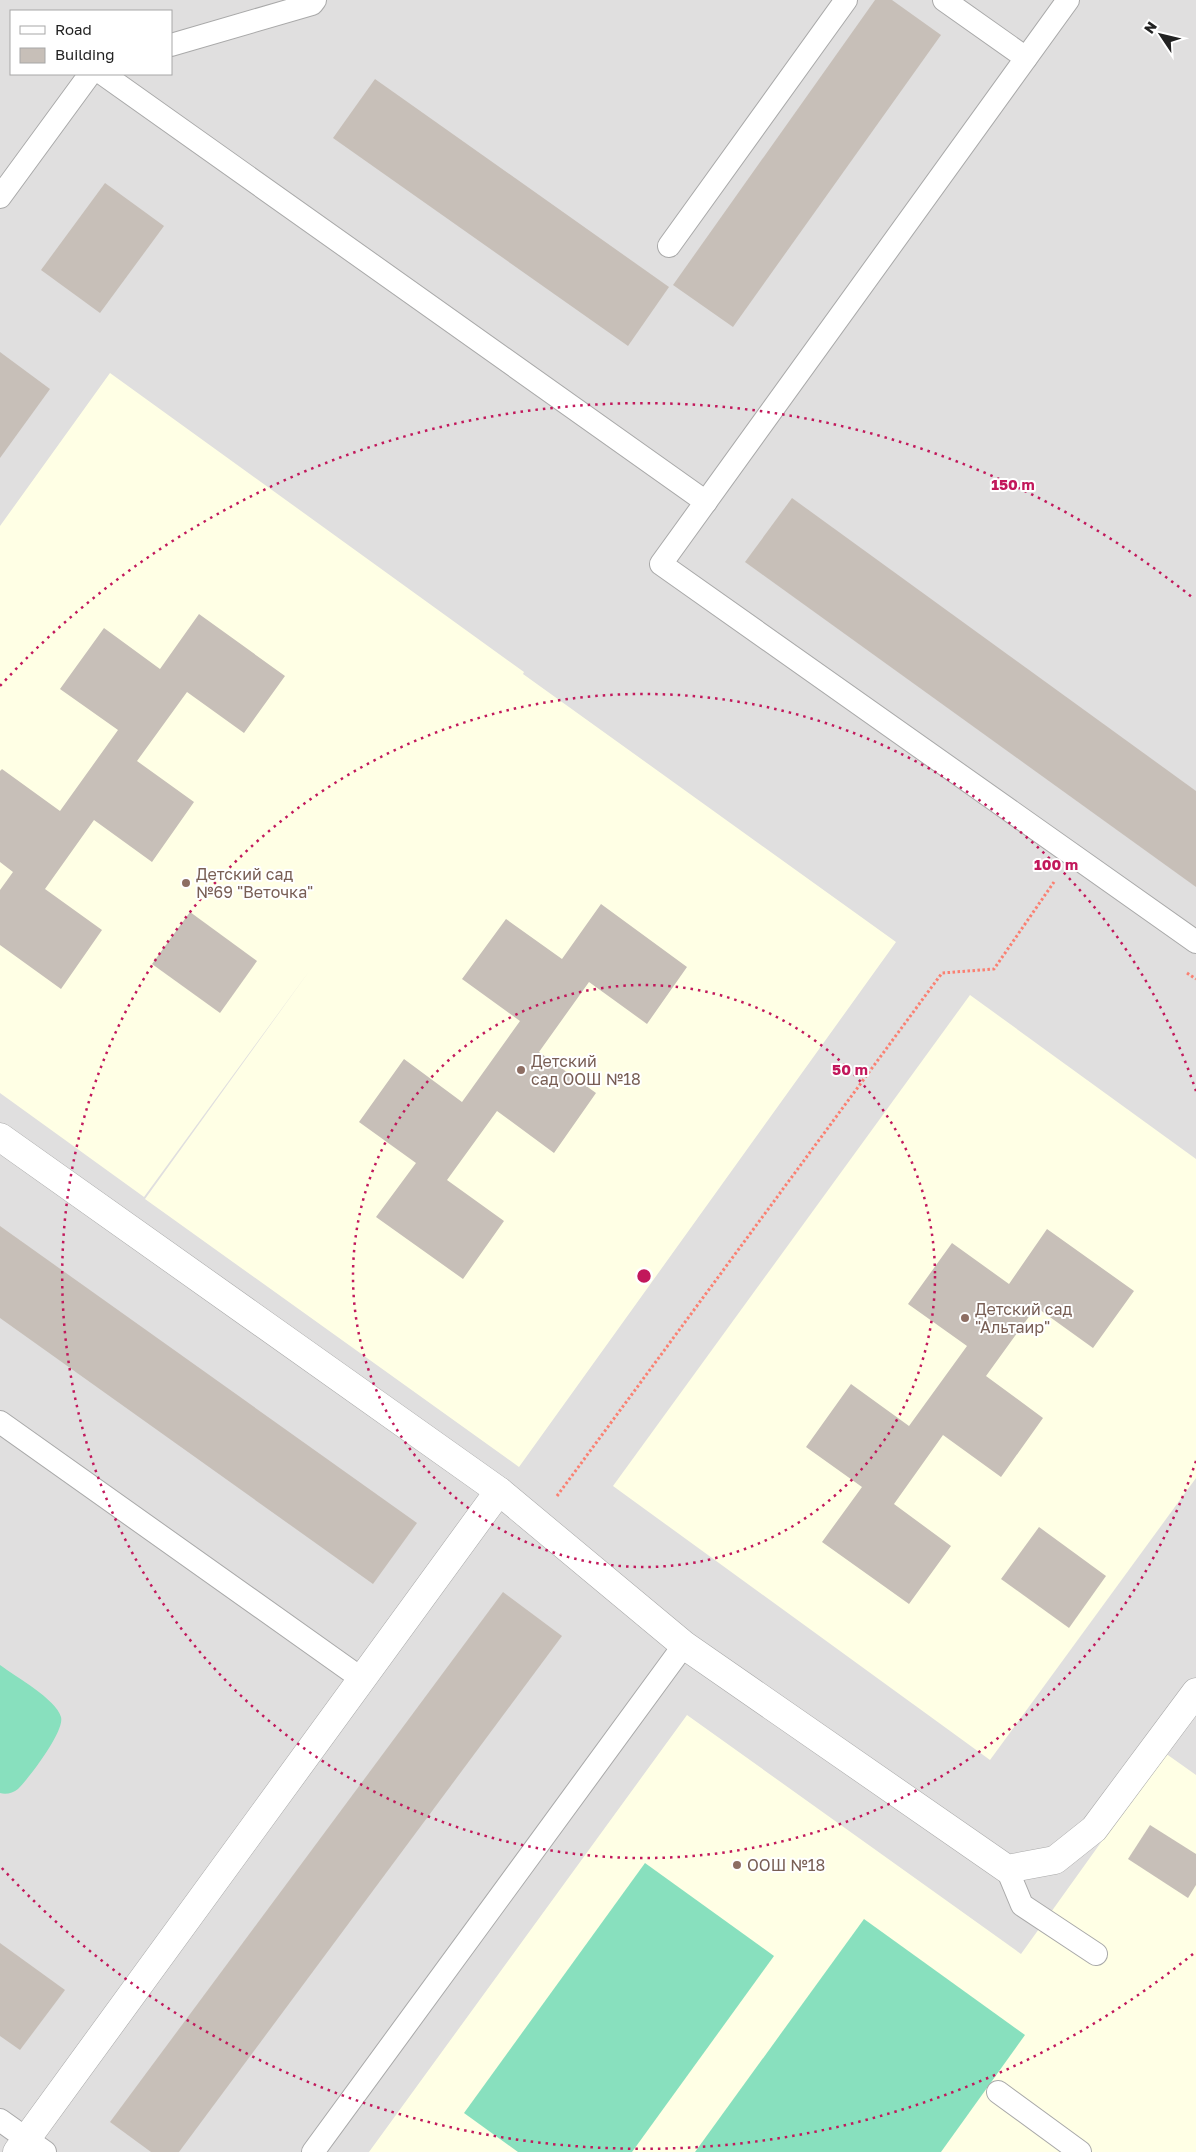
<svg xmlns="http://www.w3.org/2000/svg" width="1196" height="2152" font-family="'Golos Text',sans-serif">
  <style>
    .residential { fill: #e0dfdf; fill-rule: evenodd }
    .education { fill: #ffffe5 }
    .pitch { fill: #88e0be }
    .building { fill: #c7bfb8 }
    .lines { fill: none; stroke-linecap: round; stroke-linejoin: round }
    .service-casing { stroke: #a9a9a9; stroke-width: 24 }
    .minor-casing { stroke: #a9a9a9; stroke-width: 29 }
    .path { stroke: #fa8072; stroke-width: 3; stroke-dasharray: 2.5 2.5; stroke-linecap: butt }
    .service { stroke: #fff; stroke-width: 22 }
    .minor { stroke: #fff; stroke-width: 28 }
    .ring { fill: none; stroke: #c2185b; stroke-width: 2.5; stroke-dasharray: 2.5 5 }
    .education-dot { fill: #8d6e63; stroke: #fff; stroke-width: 2 }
    .labels { text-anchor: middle; stroke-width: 4; stroke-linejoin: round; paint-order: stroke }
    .education-label { font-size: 16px; fill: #785e54; stroke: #fff; text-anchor: start }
    .centre { fill: #c2185b; stroke: #fff; stroke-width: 2.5 }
    .ring-label { font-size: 15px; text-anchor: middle; font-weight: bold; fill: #c2185b; stroke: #fff; stroke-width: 4; stroke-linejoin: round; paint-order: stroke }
  </style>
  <rect width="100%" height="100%" fill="#f2efe9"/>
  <!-- residential -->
  <path class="residential" d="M0 0H1196V2152H0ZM11 11H171V74H11Z"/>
  <!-- education -->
  <g class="education">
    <polygon points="110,373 524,672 523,674 896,942 519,1467 145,1199 310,970 144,1197 0,1093 0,526"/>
    <polygon points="970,995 1196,1159 1196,1478 990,1760 613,1486"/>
    <polygon points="687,1715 1021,1954 1165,1753 1196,1775 1196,2152 369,2152"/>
  </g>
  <!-- pitch -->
  <g class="pitch">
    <path d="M0 1665C16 1677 56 1699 61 1717 65 1731 29 1778 18 1789 13 1793 6 1795 0 1793Z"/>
    <polygon points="645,1863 774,1956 632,2152 518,2152 464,2113"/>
    <polygon points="864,1919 1025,2035 941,2152 695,2152"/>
  </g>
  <!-- building -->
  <g class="building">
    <polygon points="875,0 892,0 941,35 733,327 673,285"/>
    <polygon points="375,79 669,287 628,346 333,138"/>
    <polygon points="105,183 164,226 100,313 41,270"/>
    <polygon points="0,352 50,389 0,458"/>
    <polygon points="792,498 1196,791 1196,887 745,562"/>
    <polygon points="199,614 285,676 244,733 187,692 137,761 194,802 152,862 94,820 45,889 102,930 61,989 0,945 0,890 13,872 0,862 0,771 2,769 60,811 118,730 60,689 104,628 160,669"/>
    <polygon points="601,904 687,967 647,1024 589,982 539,1052 596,1093 554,1153 497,1111 447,1180 504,1221 463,1279 376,1217 416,1163 359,1122 404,1059 462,1102 520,1021 462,979 506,919 562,959"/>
    <polygon points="190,912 257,961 220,1013 152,964"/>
    <polygon points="0,1226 417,1523 373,1584 0,1318"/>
    <polygon points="1047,1229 1134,1291 1093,1348 1036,1307 986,1376 1043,1418 1001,1477 943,1435 894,1504 951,1546 909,1604 822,1542 862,1487 806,1447 851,1384 909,1426 967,1346 908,1304 952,1243 1009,1284"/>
    <polygon points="1039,1527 1106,1576 1069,1628 1001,1579"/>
    <polygon points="503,1592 562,1636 179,2152 151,2152 110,2122"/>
    <polygon points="1150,1825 1196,1854 1196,1885 1188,1898 1128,1859"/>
    <polygon points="0,1943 65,1990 20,2050 0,2036"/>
  </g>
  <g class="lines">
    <!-- service casing -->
    <g class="service-casing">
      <g id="service">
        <polyline points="944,0 1026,58"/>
        <polyline points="1068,0 661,564 1196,942"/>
        <polyline points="171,45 312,4 315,0"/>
        <polyline points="103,74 706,502"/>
        <polyline points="0,197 90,74"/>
        <polyline points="669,246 846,0"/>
        <polyline points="0,1422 362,1679"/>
        <polyline points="1007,1869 1022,1905 1096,1954"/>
        <polyline points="998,2092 1080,2152"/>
        <polyline points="0,2120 45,2152"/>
        <polyline points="313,2152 684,1645"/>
      </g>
    </g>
    <!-- minor casing -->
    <g class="minor-casing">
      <g id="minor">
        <polyline points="0,1137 499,1491 684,1645 1007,1869 1055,1860 1094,1829 1196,1692"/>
        <polyline points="17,2152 499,1491"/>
      </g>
    </g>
    <!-- path -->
    <g class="path">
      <polyline points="1187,973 1196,979"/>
      <polyline points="557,1496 942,973 994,969 1054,882"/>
    </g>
    <!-- service -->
    <use href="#service" class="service"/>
    <!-- minor -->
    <use href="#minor" class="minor"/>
  </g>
  <!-- distance rings -->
  <g class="ring">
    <circle cx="644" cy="1276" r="291"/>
    <path d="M1196 1461A582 582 0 1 1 1196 1091"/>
    <path d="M1193 1954A873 873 0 0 1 0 1866M0 686A873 873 0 0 1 1193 598"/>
  </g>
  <!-- markers -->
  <g class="education-dot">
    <circle cx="186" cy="883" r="5"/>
    <circle cx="521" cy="1070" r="5"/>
    <circle cx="965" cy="1318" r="5"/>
    <circle cx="737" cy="1865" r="5"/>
  </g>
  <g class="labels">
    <!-- education labels -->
    <g class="education-label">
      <text x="196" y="880">Детский сад<tspan x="196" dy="18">№69 "Веточка"</tspan></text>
      <text x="531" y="1067">Детский<tspan x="531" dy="18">сад ООШ №18</tspan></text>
      <text x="975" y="1315">Детский сад<tspan x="975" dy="18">"Альтаир"</tspan></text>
      <text x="747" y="1871">ООШ №18</text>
    </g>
  </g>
  <circle cx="644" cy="1276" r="8" class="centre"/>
  <g class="ring-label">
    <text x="1013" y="490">150 m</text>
    <text x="1056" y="870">100 m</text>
    <text x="850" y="1075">50 m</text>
  </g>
  <!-- legend -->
  <rect x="10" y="10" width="162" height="65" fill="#ffffff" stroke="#a7a7a7"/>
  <rect x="20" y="26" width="25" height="8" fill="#ffffff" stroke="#a7a7a7"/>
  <text x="55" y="35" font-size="15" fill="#222222">Road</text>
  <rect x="20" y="48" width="25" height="15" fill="#c7bfb8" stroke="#a7a7a7"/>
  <text x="55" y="60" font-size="15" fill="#222222">Building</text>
  <!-- north arrow -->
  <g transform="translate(1161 35) rotate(305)" stroke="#ffffff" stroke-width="4" paint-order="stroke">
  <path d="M0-4L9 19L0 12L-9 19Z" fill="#222222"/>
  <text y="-8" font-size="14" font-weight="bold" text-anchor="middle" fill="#222222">N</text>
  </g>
</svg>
